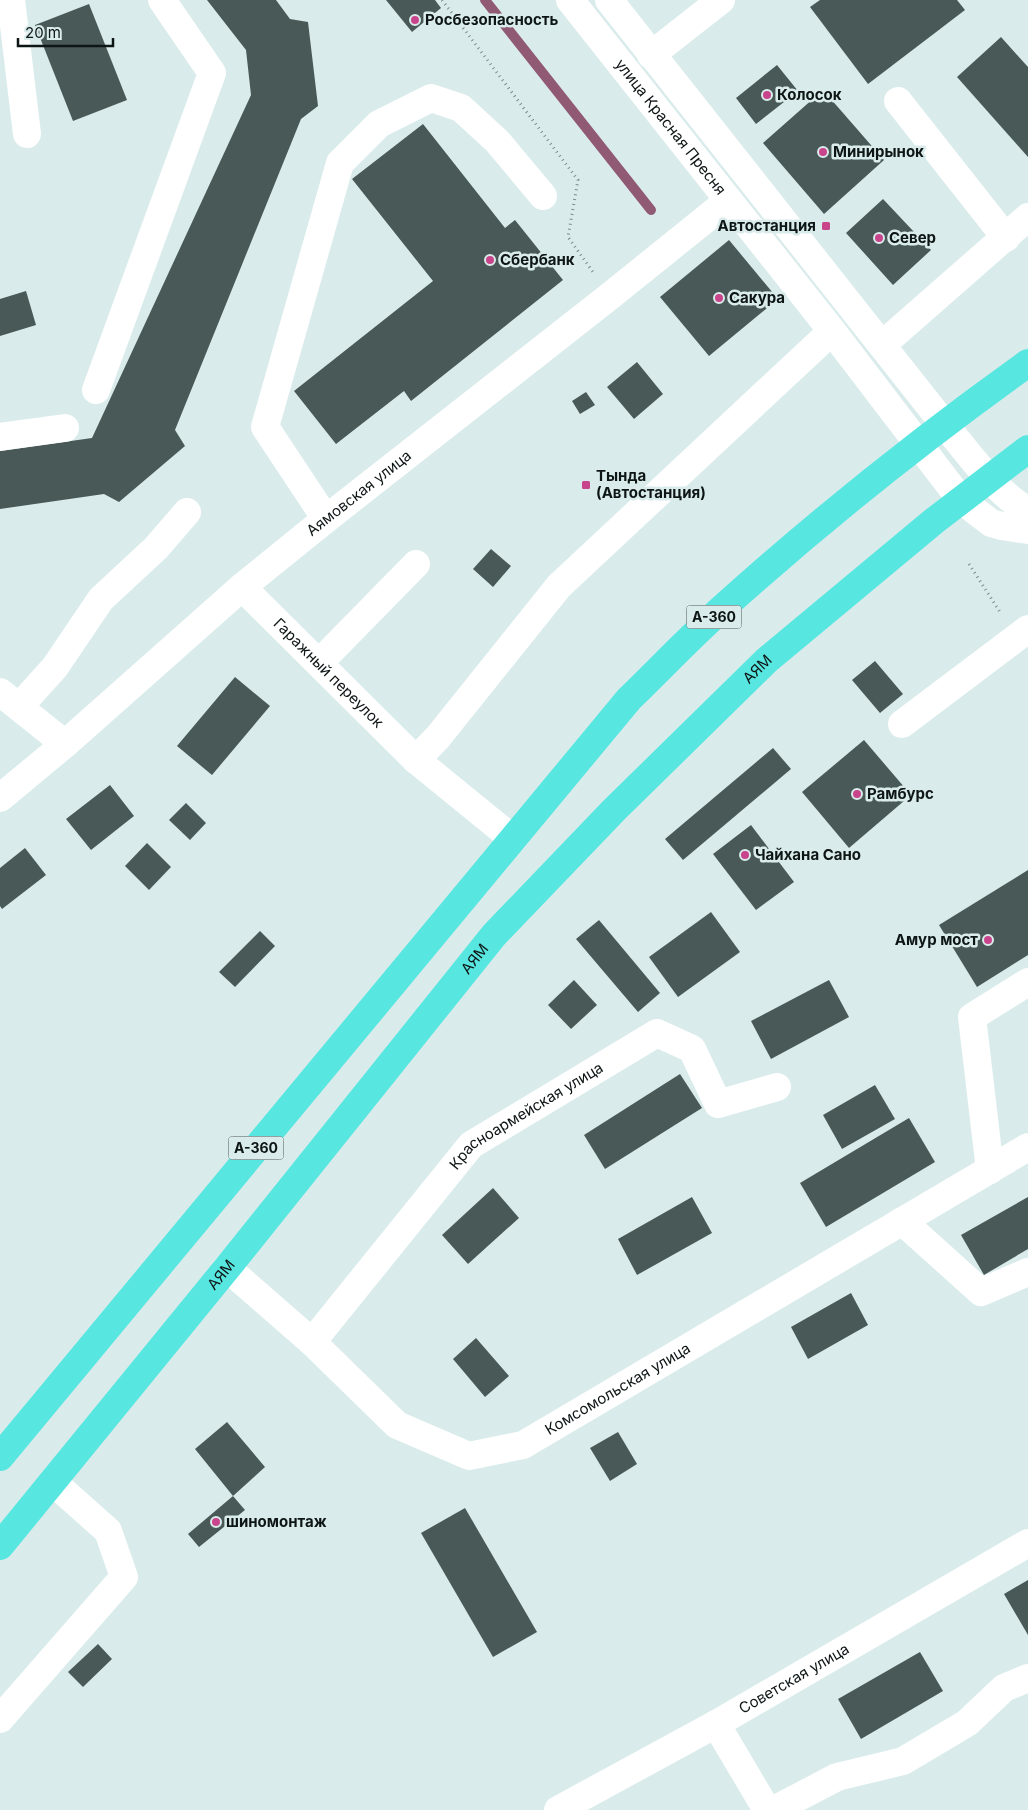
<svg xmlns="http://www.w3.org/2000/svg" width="1028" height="1810" font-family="Inter,sans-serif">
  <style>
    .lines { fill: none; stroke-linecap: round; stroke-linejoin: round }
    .stream { stroke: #915a74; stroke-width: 10 }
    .building { fill: #495958 }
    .path { stroke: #7d8a8a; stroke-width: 3; stroke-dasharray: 1 4; stroke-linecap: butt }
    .minor { stroke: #fff; stroke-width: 28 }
    .highway { stroke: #58e6e0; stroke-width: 28 }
    .poi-dot { fill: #c9458b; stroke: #d9eceb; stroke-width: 2 }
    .labels { text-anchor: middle; stroke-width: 5; stroke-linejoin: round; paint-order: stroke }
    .shield { fill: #d9eceb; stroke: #4b5655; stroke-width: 1 }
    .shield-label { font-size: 14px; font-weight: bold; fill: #0e1515 }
    .poi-label { font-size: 15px; font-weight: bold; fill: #0e1515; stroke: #d9eceb; text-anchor: start }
    .street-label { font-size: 15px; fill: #0e1515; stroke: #d9eceb }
  </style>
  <rect width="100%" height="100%" fill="#d9eceb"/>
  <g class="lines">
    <!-- stream -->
    <polyline class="stream" points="485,0 651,210"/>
  </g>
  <!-- building -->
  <g class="building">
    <polygon points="207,0 276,0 290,19 308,22 318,106 301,119 175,430 185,446 119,502 104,494 0,509 0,451 92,438 251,95 246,50"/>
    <polygon points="386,0 435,0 441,8 412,32"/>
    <polygon points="820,0 957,0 965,10 868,84 810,7"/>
    <polygon points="89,4 127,100 73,121 35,25"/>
    <polygon points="1001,37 1028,67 1028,157 957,77"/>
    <polygon points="777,65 798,91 756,124 736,98"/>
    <polygon points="823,90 884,160 824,214 763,143"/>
    <polygon points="423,124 505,228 515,220 563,280 411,401 404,391 336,444 294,391 433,281 352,179"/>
    <polygon points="883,199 931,250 893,285 846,233"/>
    <polygon points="729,240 778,299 709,356 660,297"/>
    <polygon points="26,291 36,325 0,336 0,299"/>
    <polygon points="637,362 663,394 634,419 607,387"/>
    <polygon points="586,392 595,405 580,414 572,401"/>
    <polygon points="491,549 511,566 493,587 473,569"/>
    <polygon points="875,661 903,694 880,713 852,680"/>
    <polygon points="235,677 270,706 212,775 177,746"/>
    <polygon points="864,740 911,795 849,848 802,792"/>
    <polygon points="773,748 791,769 683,860 665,839"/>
    <polygon points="110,785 134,816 91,850 66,819"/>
    <polygon points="186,803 206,823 190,840 169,820"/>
    <polygon points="751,825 794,882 756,910 713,854"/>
    <polygon points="147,843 171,867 149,890 125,866"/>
    <polygon points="25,848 46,875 2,909 0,906 0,868"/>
    <polygon points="1028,870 1028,955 977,987 939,925"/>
    <polygon points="711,912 740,952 678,997 649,957"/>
    <polygon points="599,920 660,993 638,1012 576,939"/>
    <polygon points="260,931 275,946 235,987 219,972"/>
    <polygon points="574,980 597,1005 571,1029 548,1005"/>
    <polygon points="829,980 849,1017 771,1059 751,1021"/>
    <polygon points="680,1074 702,1108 605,1169 584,1135"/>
    <polygon points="875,1085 895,1119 842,1149 823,1115"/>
    <polygon points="909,1118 935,1162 826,1227 800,1183"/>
    <polygon points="493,1188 519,1218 468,1264 442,1235"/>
    <polygon points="692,1197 712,1233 637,1275 618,1239"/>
    <polygon points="1028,1197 1028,1249 984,1275 961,1235"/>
    <polygon points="851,1293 868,1325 808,1359 791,1327"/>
    <polygon points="476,1338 509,1376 485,1397 453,1359"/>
    <polygon points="227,1422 265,1467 233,1496 245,1510 199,1547 188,1534 233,1496 195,1449"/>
    <polygon points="618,1432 637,1464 610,1481 590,1448"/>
    <polygon points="465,1508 537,1632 493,1657 421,1533"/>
    <polygon points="1028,1580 1028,1635 1004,1594"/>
    <polygon points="98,1644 112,1659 83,1687 68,1672"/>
    <polygon points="920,1652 943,1691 861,1739 838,1699"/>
  </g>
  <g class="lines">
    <!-- path -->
    <g class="path">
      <polyline points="442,0 578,180 568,237 593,272"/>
      <polyline points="969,564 1000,612"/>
    </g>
    <!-- minor -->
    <g class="minor">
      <polyline points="11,0 27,134"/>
      <path id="s1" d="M570 0 832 331 961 500 991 523 1002 526 1028 530"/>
      <path d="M609 0 944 424C965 449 999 497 1028 510"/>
      <polyline points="651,55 721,0"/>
      <polyline points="898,101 1006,238"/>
      <polyline points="882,345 1028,217"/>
      <polyline points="96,390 212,73 162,0"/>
      <polyline points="0,437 65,428"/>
      <polyline points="326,519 265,427 340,163 379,124 431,98 461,108 497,141 543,196"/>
      <path id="s2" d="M242 587 416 760 513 839"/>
      <polyline points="319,663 416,564"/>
      <polyline points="0,692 65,744"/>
      <polyline points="19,707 55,667 101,599 156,548 187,512"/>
      <polyline points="902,724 1028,629"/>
      <polyline points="416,760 438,737 559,586 832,331"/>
      <path id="s3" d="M0 798 65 744 242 587 326 519 610 296 728 201"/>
      <polyline points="990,1170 972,1017 1028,982"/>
      <polyline points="902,1221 981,1292 1028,1272"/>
      <path id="s4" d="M227 1268 312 1342 397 1425 469 1456 523 1445 1028 1147"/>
      <path id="s5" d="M312 1342 471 1145 657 1033 692 1049 718 1104 777 1087"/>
      <polyline points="0,1719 124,1577 108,1531 53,1482"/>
      <polyline points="716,1724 767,1810"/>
      <path id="s6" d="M558 1810 716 1724 1028 1543"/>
      <polyline points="774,1810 837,1777 903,1761 967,1723 1004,1688 1028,1678"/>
    </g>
    <!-- highway -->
    <g class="highway">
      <path d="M0 1457 629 699C662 667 693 634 727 604 823 518 923 438 1028 363"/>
      <path id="s7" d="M0 1546 227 1268 494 935 614 810 767 660 934 521 1028 449"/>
    </g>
  </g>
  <!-- markers -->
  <g class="poi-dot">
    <circle cx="415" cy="20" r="5"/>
    <circle cx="767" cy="95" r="5"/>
    <circle cx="823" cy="152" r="5"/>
    <rect x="821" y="221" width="10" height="10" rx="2.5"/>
    <circle cx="879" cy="238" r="5"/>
    <circle cx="490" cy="260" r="5"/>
    <circle cx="719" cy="298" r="5"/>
    <rect x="581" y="480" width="10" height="10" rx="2.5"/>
    <circle cx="857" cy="794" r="5"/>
    <circle cx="745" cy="855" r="5"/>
    <circle cx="988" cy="940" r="5"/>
    <circle cx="216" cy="1522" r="5"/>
  </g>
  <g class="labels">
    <!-- shield labels -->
    <g class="shield">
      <rect x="686.5" y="605.5" width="55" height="23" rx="4"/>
      <rect x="228.5" y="1136.5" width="55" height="23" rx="4"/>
    </g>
    <g class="shield-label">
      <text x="714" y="622">А-360</text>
      <text x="256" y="1153">А-360</text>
    </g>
    <!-- poi labels -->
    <g class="poi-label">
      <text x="425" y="25">Росбезопасность</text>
      <text x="777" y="100">Колосок</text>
      <text x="833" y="157">Минирынок</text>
      <text x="816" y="231" text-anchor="end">Автостанция</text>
      <text x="889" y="243">Север</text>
      <text x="500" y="265">Сбербанк</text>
      <text x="729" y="303">Сакура</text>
      <text x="596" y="481">Тында<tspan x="596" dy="17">(Автостанция)</tspan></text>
      <text x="867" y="799">Рамбурс</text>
      <text x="755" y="860">Чайхана Сано</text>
      <text x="978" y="945" text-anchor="end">Амур мост</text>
      <text x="226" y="1527">шиномонтаж</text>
    </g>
    <!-- street labels -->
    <g class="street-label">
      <text dy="5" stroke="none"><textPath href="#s1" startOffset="162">улица Красная Пресня</textPath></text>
      <text dy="5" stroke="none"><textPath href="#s3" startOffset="471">Аямовская улица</textPath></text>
      <text dy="5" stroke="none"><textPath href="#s7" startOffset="1160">АЯМ</textPath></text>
      <text dy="5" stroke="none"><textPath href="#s2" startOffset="122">Гаражный переулок</textPath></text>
      <text dy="5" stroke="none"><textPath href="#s7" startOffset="755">АЯМ</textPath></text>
      <text dy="5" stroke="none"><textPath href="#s5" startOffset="315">Красноармейская улица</textPath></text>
      <text dy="5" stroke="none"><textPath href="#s7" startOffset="350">АЯМ</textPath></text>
      <text dy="5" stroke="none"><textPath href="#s4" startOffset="475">Комсомольская улица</textPath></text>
      <text dy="5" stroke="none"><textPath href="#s6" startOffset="270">Советская улица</textPath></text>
    </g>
  </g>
  <!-- scale -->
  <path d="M18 38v8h95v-8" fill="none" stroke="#0e1515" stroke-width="2.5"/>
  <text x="25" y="38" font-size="15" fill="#0e1515" stroke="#d9eceb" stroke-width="4" paint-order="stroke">20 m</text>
</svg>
